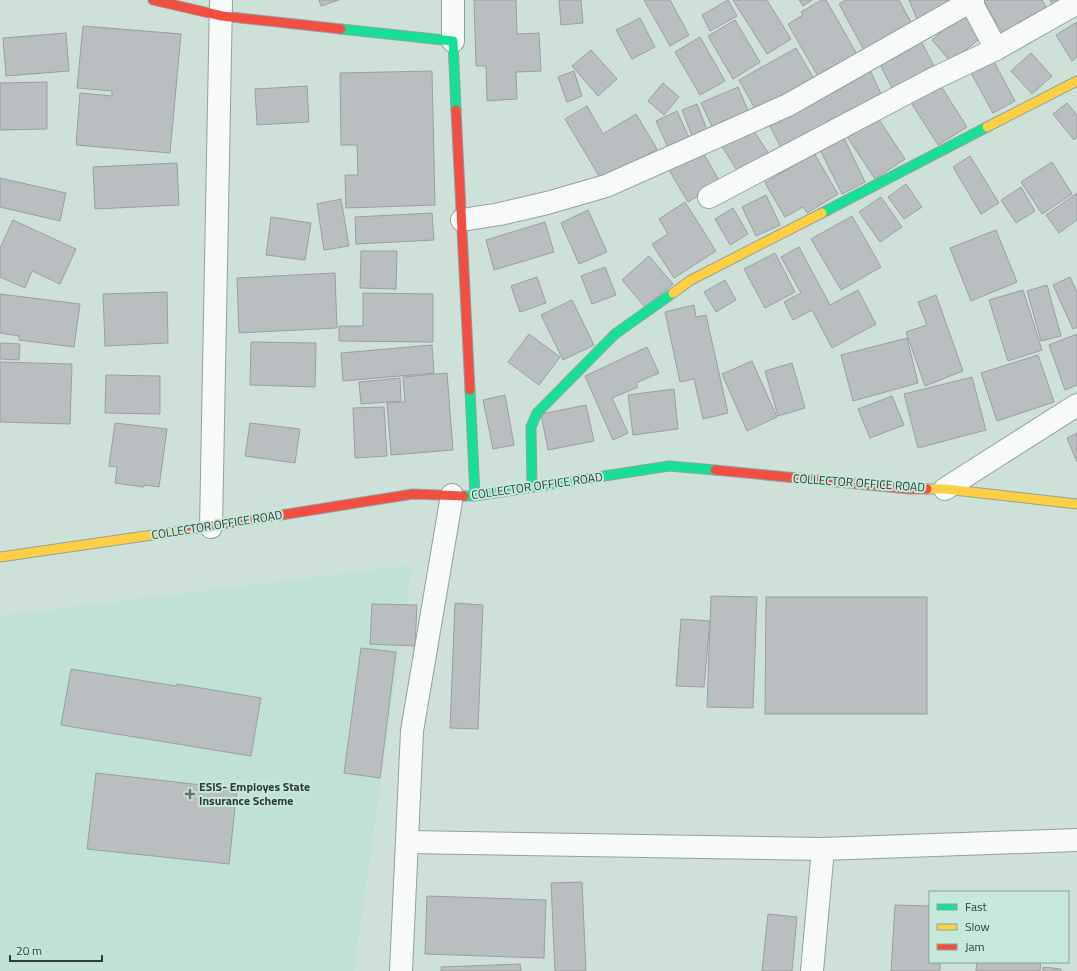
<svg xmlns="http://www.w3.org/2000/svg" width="1077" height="971" font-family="'Titillium Web',sans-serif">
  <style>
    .built { fill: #c0e2d4 }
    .building { fill: #b9bec0; stroke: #999fa0 }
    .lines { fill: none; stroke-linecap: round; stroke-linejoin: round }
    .street-casing { stroke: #92a19b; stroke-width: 24 }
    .fast-casing { stroke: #92a19b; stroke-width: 11 }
    .slow-casing { stroke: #92a19b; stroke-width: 11 }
    .jam-casing { stroke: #92a19b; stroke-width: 11 }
    .street { stroke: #f8faf9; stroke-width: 22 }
    .fast { stroke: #16e098; stroke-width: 9 }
    .slow { stroke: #ffcf43; stroke-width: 9 }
    .jam { stroke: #f24e42; stroke-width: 9 }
    .poi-dot { fill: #65766f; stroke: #c5e9da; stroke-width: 1.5 }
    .labels { text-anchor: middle; stroke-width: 4; stroke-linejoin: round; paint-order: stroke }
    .street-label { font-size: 12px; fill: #2d3c36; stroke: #c5e9da }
    .poi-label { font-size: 12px; font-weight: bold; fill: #2d3c36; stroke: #c5e9da; text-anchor: start }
  </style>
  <rect width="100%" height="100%" fill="#cde1d9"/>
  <!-- built -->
  <polygon class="built" points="412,565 354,971 0,971 0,616"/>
  <!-- building -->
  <g class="building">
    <polygon points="319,0 339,0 321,6"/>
    <polygon points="474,0 516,0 517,34 539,33 541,71 516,72 517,99 487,101 486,66 476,66"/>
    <polygon points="559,0 581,0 583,23 561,25"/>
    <polygon points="644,0 670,0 689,35 670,46"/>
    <polygon points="728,0 737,16 710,31 702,15"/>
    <polygon points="733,0 767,0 791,39 767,54"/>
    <polygon points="799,0 812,0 803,6"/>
    <polygon points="822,0 826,0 858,56 819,78 788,24 803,15 801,12"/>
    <polygon points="846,0 899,0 912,24 864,50 839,4"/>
    <polygon points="909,0 956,0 917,19"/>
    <polygon points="985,0 1042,0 1047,9 1003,34 984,1"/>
    <polygon points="1050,0 1070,0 1054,8"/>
    <polygon points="965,12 984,35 951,62 932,40"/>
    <polygon points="640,18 655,47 632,59 616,30"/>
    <polygon points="735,20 760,62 733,79 708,36"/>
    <polygon points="1077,22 1077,57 1072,61 1056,35"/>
    <polygon points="83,26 181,34 170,153 76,145 80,93 112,96 112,91 77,88"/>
    <polygon points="66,33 69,71 6,76 3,38"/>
    <polygon points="700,37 725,81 700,95 675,52"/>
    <polygon points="919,37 935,68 893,90 877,59"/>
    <polygon points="796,48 814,79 757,112 739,80"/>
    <polygon points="591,50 617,79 598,96 572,66"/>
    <polygon points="1031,53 1052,76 1032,94 1011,71"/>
    <polygon points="993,60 1015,101 993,113 971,73"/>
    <polygon points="870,70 883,98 781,148 767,120"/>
    <polygon points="432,71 435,205 346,208 345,175 358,175 357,145 341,145 340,73"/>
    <polygon points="574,71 582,96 567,102 558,77"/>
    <polygon points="47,82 47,129 0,130 0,83"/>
    <polygon points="663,83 679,97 664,115 648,101"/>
    <polygon points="939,83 967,127 938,145 910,101"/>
    <polygon points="307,86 309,122 257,125 255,89"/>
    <polygon points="738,87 750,115 714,131 701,103"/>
    <polygon points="1067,103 1077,115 1077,137 1074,140 1053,114"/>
    <polygon points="697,104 709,135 694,141 682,110"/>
    <polygon points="587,106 603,134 636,114 657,149 602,181 565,119"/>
    <polygon points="677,111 691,142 670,152 656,121"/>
    <polygon points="874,112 905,159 875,179 844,132"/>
    <polygon points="750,125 769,154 739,174 720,143"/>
    <polygon points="844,138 865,182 842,194 820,150"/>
    <polygon points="702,151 720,182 688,202 669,170"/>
    <polygon points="814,153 838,194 807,213 803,207 785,217 765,183"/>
    <polygon points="970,156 999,203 981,214 953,167"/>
    <polygon points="1052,162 1072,194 1042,214 1021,182"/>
    <polygon points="177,163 179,205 95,209 93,167"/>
    <polygon points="0,178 66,193 60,221 0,207"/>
    <polygon points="906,184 922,207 904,219 888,197"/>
    <polygon points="1021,187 1035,211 1016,223 1001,200"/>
    <polygon points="1077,193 1077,220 1059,233 1046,215"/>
    <polygon points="766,195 780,225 756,236 742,207"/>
    <polygon points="881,197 902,227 880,242 859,212"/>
    <polygon points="341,199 349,246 324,250 317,204"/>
    <polygon points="685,202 716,251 674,278 652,244 668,234 659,219"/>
    <polygon points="733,208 748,234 730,245 715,219"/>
    <polygon points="588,210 607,252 579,264 561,223"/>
    <polygon points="432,213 434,240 356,244 355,217"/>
    <polygon points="852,216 881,267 841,290 811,239"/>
    <polygon points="271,217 311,223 305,260 266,255"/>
    <polygon points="13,220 76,249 60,284 32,271 25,288 0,277 0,248"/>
    <polygon points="545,222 554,252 494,270 486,240"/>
    <polygon points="996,230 1017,282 971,301 950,248"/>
    <polygon points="799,247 830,305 858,290 876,324 832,348 812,310 793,320 784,302 801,293 781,257"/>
    <polygon points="361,251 397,251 396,289 360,288"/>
    <polygon points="775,253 795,292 765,308 744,269"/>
    <polygon points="649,256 673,284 645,307 622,280"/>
    <polygon points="605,267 616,295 592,304 581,276"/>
    <polygon points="335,273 337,328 239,333 237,278"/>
    <polygon points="537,277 546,303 520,312 511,286"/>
    <polygon points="1070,277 1077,292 1077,327 1073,329 1053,285"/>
    <polygon points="725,280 736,300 716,312 704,292"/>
    <polygon points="1047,285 1061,336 1041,341 1027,291"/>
    <polygon points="1023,290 1042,350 1008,361 989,300"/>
    <polygon points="167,292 168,343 105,346 103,294"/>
    <polygon points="363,293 433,294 433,342 339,341 339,326 363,326"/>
    <polygon points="0,294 80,304 74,347 19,340 19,336 0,333"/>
    <polygon points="936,295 963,371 925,386 906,332 927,325 918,302"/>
    <polygon points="572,300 594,345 563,360 541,315"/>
    <polygon points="694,305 696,317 706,315 728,413 703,419 694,379 680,382 665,312"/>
    <polygon points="529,334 560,357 539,385 508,362"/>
    <polygon points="1077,334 1077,385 1065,390 1049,345"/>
    <polygon points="907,338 918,383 853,401 841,355"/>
    <polygon points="251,342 316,343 315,387 250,385"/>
    <polygon points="0,343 20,344 19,360 0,359"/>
    <polygon points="432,345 434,373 343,381 341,353"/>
    <polygon points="647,347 659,373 636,383 638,387 612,398 628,433 613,440 585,376"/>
    <polygon points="1038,355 1054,402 997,421 981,373"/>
    <polygon points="752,361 777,417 747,431 722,374"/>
    <polygon points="0,362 72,364 70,424 0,422"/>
    <polygon points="792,363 805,408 778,416 765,371"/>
    <polygon points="447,373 453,450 391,455 387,403 405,402 403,377"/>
    <polygon points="106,375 160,376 160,414 105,413"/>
    <polygon points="972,377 986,430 918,448 904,394"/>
    <polygon points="400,378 401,401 361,404 359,382"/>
    <polygon points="674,389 678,429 633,435 628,395"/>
    <polygon points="505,395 514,445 493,449 483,400"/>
    <polygon points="892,396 904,425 870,438 858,409"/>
    <polygon points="586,405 594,441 548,450 541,414"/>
    <polygon points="384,407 387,456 355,458 353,408"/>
    <polygon points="115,423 167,429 159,487 144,485 144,487 115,483 117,467 109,466"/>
    <polygon points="250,423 300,429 295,463 245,456"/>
    <polygon points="1077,433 1077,462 1067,438"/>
    <polygon points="711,596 757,597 753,708 707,707"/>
    <polygon points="766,597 927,597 927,714 765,714"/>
    <polygon points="455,603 483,605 478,729 450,728"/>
    <polygon points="372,604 417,605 415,646 370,644"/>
    <polygon points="681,619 710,621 704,687 676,686"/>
    <polygon points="361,648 396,652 380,778 344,773"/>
    <polygon points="71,669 176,686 177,684 261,698 251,756 61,725"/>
    <polygon points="96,773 237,789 229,864 87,849"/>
    <polygon points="582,882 586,971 555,971 551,883"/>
    <polygon points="427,896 546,900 544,958 425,954"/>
    <polygon points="895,905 930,906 930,962 940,962 940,971 891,971"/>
    <polygon points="768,914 797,917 792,971 762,971"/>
    <polygon points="977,962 1041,962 1040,971 976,971"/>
    <polygon points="520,964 521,971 441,971 441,967"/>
    <polygon points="1043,967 1061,969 1061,971 1043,971"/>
  </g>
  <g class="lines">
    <!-- street casing -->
    <g class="street-casing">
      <g id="street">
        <polyline points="453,0 453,41"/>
        <polyline points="970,0 996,49"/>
        <polyline points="709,197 933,79 996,49 1077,3"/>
        <polyline points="462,220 500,214 547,203 606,186 788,105 973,0"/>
        <polyline points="945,489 1077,405"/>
        <polyline points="211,527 221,0"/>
        <polyline points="407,842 823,849 1077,840"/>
        <polyline points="401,971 412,731 452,495"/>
        <polyline points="812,971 823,849"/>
      </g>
    </g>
    <!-- fast casing -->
    <g class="fast-casing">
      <g id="fast">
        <polyline points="341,29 453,41 456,110"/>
        <polyline points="822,213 987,127"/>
        <polyline points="470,390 475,496"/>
        <polyline points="532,487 531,427 537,413 615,334 673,293"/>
        <polyline points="464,496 475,496 669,466 715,470"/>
      </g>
    </g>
    <!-- slow casing -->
    <g class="slow-casing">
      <g id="slow">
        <polyline points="987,127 1077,81"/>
        <polyline points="673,293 691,280 822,213"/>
        <polyline points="927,489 945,489 1077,504"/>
        <polyline points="0,557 187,530"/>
      </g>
    </g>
    <!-- jam casing -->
    <g class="jam-casing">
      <g id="jam">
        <polyline points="153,0 222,16 341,29"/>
        <polyline points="456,110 470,390"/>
        <polyline points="715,470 909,489 927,489"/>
        <polyline points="187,530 413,494 464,496"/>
      </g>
    </g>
    <!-- street -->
    <use href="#street" class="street"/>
    <!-- fast -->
    <use href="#fast" class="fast"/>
    <!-- slow -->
    <use href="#slow" class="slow"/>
    <!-- jam -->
    <use href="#jam" class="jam"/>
  </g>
  <!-- markers -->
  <path class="poi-dot" d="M188 788h4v4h4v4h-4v4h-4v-4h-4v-4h4z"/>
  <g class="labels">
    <!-- street labels -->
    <g class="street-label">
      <text transform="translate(859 483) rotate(4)" y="4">COLLECTOR OFFICE ROAD</text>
      <text transform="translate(537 486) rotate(-8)" y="4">COLLECTOR OFFICE ROAD</text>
      <text transform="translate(217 525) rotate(-9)" y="4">COLLECTOR OFFICE ROAD</text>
    </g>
    <!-- poi labels -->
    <g class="poi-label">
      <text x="199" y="791">ESIS- Employes State<tspan x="199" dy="14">Insurance Scheme</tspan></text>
    </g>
  </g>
  <!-- legend -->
  <rect x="929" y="891" width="140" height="72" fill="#c5e9da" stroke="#88a498"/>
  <rect x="937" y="904" width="20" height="6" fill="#16e098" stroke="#88a498"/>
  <text x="965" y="911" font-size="12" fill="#2d3c36">Fast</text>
  <rect x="937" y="924" width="20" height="6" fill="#ffcf43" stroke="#88a498"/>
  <text x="965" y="931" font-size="12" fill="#2d3c36">Slow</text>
  <rect x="937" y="944" width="20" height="6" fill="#f24e42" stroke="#88a498"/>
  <text x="965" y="951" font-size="12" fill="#2d3c36">Jam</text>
  <!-- scale -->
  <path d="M10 955v6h92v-6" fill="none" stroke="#2d3c36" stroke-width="2"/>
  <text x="16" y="955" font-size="12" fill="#2d3c36" stroke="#c5e9da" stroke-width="3" paint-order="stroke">20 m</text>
</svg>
